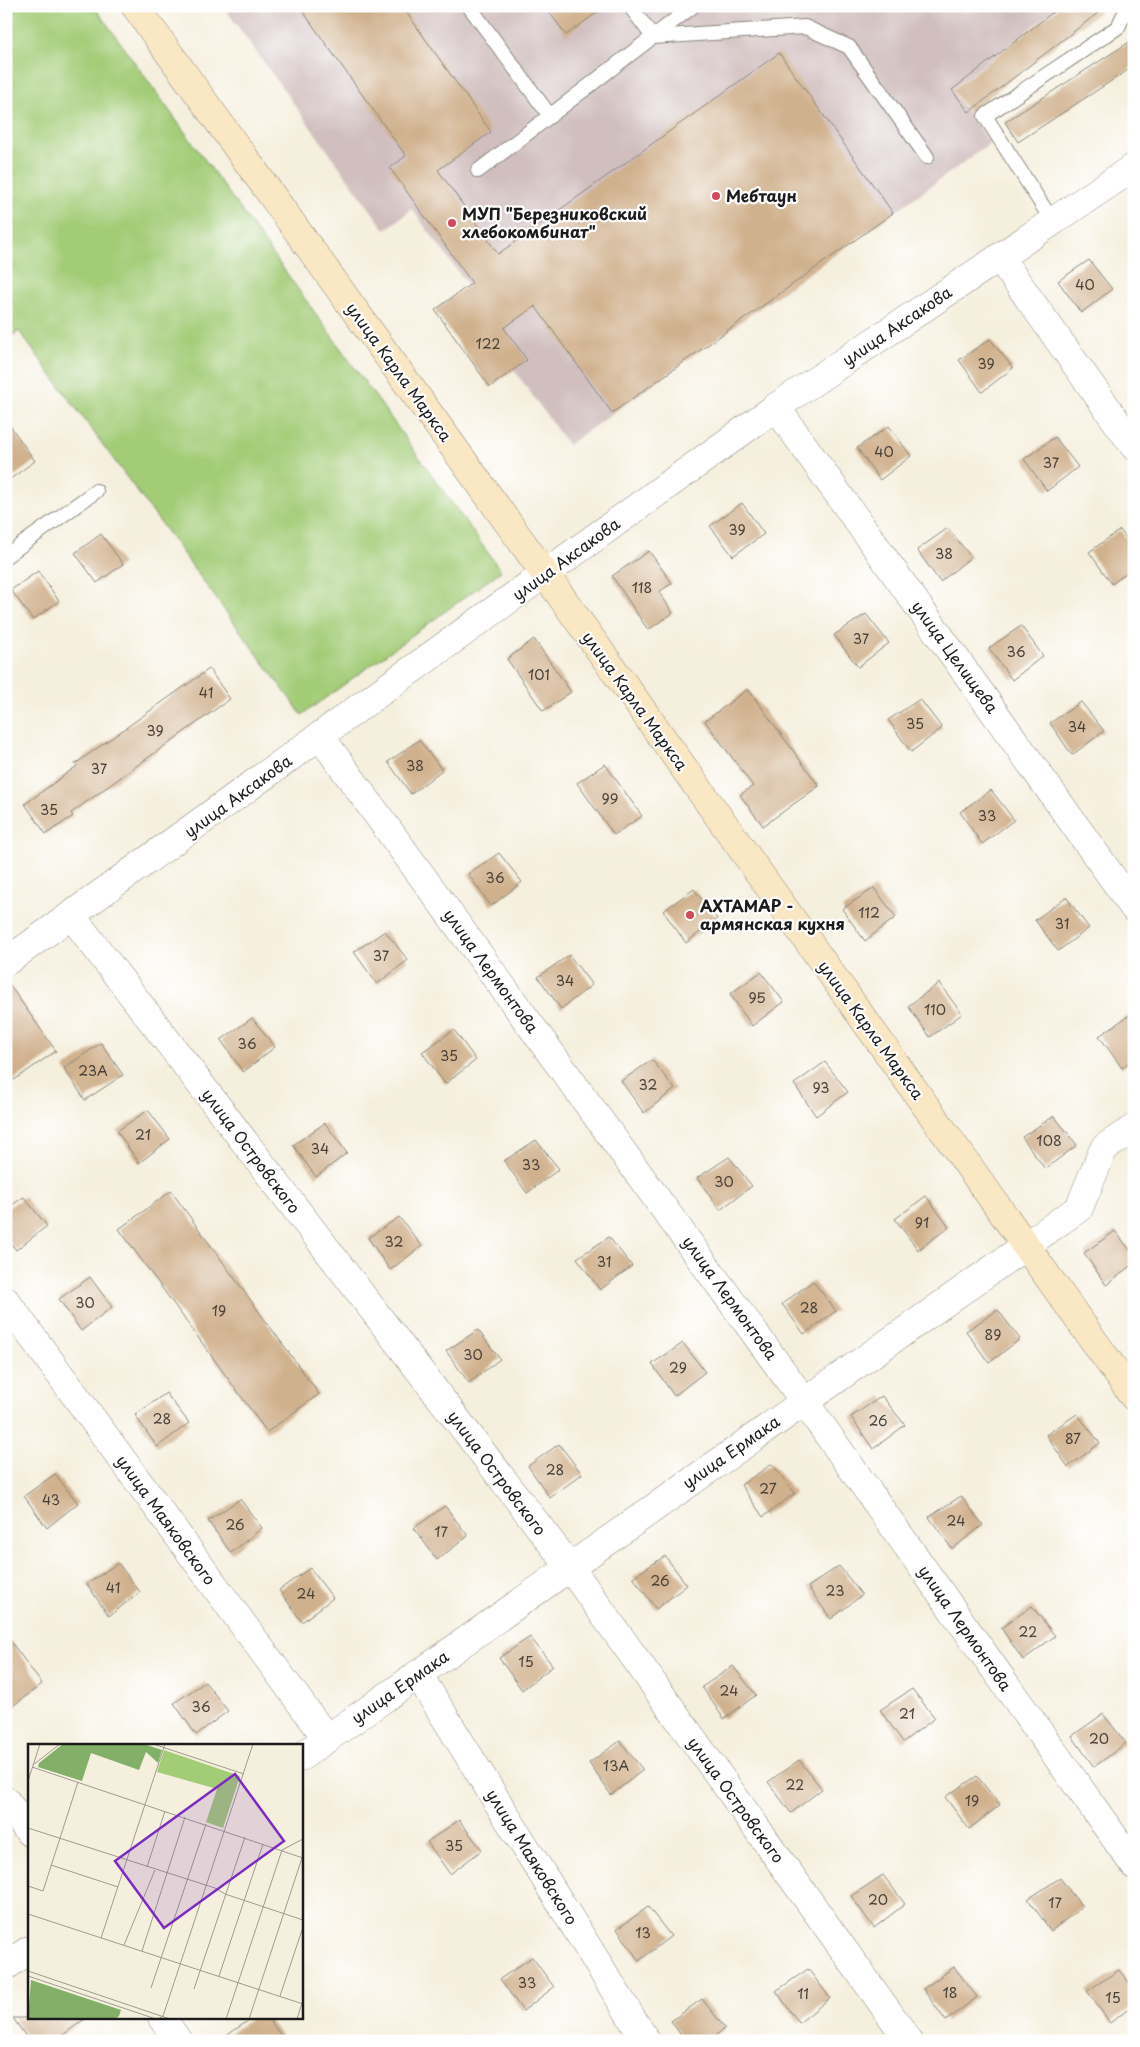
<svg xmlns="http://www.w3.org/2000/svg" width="1140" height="2047" font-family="'Playpen Sans',sans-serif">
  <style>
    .industrial { fill: #d1bfbf }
    .green { fill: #a3cc77; stroke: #60744a }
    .building { fill: #d0b18d }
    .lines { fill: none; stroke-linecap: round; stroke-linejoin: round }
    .service-casing { stroke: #88867c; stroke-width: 16 }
    .minor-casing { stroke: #88867c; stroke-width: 29 }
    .secondary-casing { stroke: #88867c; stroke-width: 29 }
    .service { stroke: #fff; stroke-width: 14 }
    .minor { stroke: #fff; stroke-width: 28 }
    .secondary { stroke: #fae7c3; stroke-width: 28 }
    .poi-dot { fill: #d1495b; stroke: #fff; stroke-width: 2 }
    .labels { text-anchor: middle; stroke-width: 4.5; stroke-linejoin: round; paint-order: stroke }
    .number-label { font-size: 14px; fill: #494138 }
    .poi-label { font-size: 16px; font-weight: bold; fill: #1c1c1c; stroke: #fff; text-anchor: start }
    .street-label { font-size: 16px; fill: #1c1c1c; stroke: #fff }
    .inset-road { fill: none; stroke: #9e9b90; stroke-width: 1 }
    .view { fill: #7b2cbf; fill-opacity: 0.15; stroke: #7b2cbf; stroke-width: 2.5 }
    .inset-edge { fill: none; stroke: #1c1c1c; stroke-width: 2.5 }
  </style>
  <rect width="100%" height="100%" fill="#fff"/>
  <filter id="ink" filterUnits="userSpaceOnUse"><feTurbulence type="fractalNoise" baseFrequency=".02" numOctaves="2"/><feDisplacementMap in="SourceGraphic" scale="10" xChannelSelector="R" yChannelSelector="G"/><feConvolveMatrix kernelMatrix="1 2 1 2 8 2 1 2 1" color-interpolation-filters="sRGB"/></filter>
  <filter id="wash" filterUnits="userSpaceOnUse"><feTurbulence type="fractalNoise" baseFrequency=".0096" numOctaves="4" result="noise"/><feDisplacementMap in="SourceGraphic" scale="20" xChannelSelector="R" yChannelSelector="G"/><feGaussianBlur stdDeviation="1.12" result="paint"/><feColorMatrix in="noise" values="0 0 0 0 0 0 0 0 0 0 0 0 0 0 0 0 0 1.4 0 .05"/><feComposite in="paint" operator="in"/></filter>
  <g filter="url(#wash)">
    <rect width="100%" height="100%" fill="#f5efdd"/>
    <!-- industrial -->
    <polygon class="industrial" points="223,6 1059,6 951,90 991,143 568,445 514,370 490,387 435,310 468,285 412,209 385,230"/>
    <!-- green -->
    <polygon class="green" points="6,6 94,6 501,571 302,715 19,331 6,340"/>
    <g id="blocks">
      <!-- building -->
      <g class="building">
        <polygon points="299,6 402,6 491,132 438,170 498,254 779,53 893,213 612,413 535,306 504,328 527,360 490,387 435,310 472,283 390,168 406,156"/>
        <polygon points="545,6 606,6 566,35"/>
        <polygon points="1061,6 1107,6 969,112 952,90"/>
        <polygon points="1134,39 1134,66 1018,142 1005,122"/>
        <polygon points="1089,260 1112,289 1081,313 1058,281"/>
        <polygon points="990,339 1013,368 982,392 959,360"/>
        <polygon points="6,420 35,461 6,482"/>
        <polygon points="889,426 911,456 880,480 857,448"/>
        <polygon points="1055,437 1078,467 1047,491 1024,459"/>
        <polygon points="742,503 764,534 733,556 710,526"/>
        <polygon points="948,528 971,557 940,582 917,550"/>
        <polygon points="1120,530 1134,548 1134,567 1112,584 1089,552"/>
        <polygon points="101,534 123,564 97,583 75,553"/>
        <polygon points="649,551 672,583 659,592 673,613 648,630 612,576"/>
        <polygon points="38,571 59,601 33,620 11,590"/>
        <polygon points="866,614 889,643 858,667 834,635"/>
        <polygon points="1021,626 1043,656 1012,680 989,648"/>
        <polygon points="534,639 571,692 543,711 507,659"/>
        <polygon points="209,669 230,699 71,813 73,816 46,834 25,804 77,766 75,764"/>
        <polygon points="748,689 819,786 763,826 740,795 753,786 705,721"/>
        <polygon points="920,699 942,728 911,752 888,720"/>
        <polygon points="1081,702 1104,731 1072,755 1050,723"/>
        <polygon points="419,740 442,770 411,794 388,762"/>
        <polygon points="605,764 642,816 614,835 577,783"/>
        <polygon points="991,790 1014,820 982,844 960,812"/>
        <polygon points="499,853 522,882 491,906 468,874"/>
        <polygon points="874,888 896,917 865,941 842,909"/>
        <polygon points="694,889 717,919 686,943 663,911"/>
        <polygon points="1066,897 1089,928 1058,951 1035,920"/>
        <polygon points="385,931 408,960 377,984 354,952"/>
        <polygon points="569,955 592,985 561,1009 538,977"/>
        <polygon points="761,972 784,1002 752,1026 730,994"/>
        <polygon points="6,980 56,1051 14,1080 6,1070"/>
        <polygon points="939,983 962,1014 930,1037 908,1006"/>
        <polygon points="1134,1012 1134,1058 1122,1068 1099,1036"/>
        <polygon points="252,1018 275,1047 243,1072 221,1040"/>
        <polygon points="454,1030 476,1060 445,1084 422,1052"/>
        <polygon points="101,1043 123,1075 85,1100 64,1068"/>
        <polygon points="652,1060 675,1089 644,1113 621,1081"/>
        <polygon points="825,1062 848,1092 816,1116 794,1084"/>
        <polygon points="148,1110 170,1139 139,1163 117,1131"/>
        <polygon points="1054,1116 1077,1145 1045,1169 1022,1137"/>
        <polygon points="325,1123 347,1153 316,1177 293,1145"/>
        <polygon points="536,1140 559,1169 527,1193 504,1161"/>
        <polygon points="729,1157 752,1186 720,1210 697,1178"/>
        <polygon points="171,1191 319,1394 267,1432 119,1229"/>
        <polygon points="926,1196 949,1227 918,1250 895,1219"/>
        <polygon points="24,1197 47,1226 16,1250 6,1237 6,1209"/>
        <polygon points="399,1217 422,1246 390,1270 368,1238"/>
        <polygon points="1115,1231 1134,1255 1134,1264 1106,1285 1084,1253"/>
        <polygon points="609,1237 632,1266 600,1290 577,1258"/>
        <polygon points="90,1277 112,1307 81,1331 59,1299"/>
        <polygon points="813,1281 836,1311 804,1334 782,1304"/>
        <polygon points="998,1310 1020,1339 989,1363 966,1331"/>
        <polygon points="478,1330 500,1359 469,1383 446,1351"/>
        <polygon points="683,1343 705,1372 674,1396 652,1364"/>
        <polygon points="166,1393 189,1423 157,1447 135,1415"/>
        <polygon points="882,1396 905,1425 873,1449 851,1417"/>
        <polygon points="1077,1414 1100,1443 1068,1467 1046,1435"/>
        <polygon points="559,1444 582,1474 550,1498 528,1466"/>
        <polygon points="772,1464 795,1493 763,1517 741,1485"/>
        <polygon points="55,1474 78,1503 47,1528 24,1496"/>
        <polygon points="961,1496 983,1525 952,1549 929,1517"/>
        <polygon points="240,1499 262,1528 231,1553 208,1521"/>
        <polygon points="445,1506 468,1536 437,1560 414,1528"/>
        <polygon points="665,1556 687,1585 656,1609 633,1577"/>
        <polygon points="118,1563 140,1592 109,1616 87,1584"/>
        <polygon points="839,1566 862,1595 831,1619 808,1587"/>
        <polygon points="310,1568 333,1598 302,1622 279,1590"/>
        <polygon points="1032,1606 1055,1636 1023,1660 1001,1628"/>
        <polygon points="6,1635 42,1684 6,1711"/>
        <polygon points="530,1637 553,1666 522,1690 499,1658"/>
        <polygon points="733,1666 756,1695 724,1719 702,1687"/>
        <polygon points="205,1682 228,1711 196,1735 174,1703"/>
        <polygon points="912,1689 935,1718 903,1742 880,1710"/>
        <polygon points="1103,1714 1126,1743 1094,1767 1072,1736"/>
        <polygon points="620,1741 643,1770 611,1795 589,1763"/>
        <polygon points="799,1760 822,1789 791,1813 768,1782"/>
        <polygon points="977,1776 1000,1805 969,1829 945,1797"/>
        <polygon points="459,1820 482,1850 450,1874 427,1842"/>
        <polygon points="883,1875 905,1904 874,1928 851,1896"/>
        <polygon points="1060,1878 1082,1907 1051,1931 1028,1899"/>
        <polygon points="648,1907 671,1936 639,1961 617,1929"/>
        <polygon points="532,1957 554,1987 523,2011 500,1979"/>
        <polygon points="954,1967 977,1997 946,2021 923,1989"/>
        <polygon points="808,1969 830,1998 799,2023 776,1991"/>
        <polygon points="1119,1970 1134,1989 1134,2005 1110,2023 1087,1991"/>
        <polygon points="702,1999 725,2028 709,2041 685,2041 671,2021"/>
        <polygon points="13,2018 86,2018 55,2041 29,2041"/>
        <polygon points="252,2018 268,2018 285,2041 219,2041"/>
      </g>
    </g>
  </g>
  <g filter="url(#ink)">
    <use href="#blocks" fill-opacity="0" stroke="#88867c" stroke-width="1"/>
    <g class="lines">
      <!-- service casing -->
      <g class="service-casing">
        <g id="service">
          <polyline points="469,6 550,116"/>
          <polyline points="630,6 653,37 805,27 849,47 927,157"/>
          <polyline points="478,171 693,6"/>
          <polyline points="1053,222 985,116 1118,27 1128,6"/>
          <polyline points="6,556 96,491"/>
        </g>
      </g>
      <!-- minor casing -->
      <g class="minor-casing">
        <g id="minor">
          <polyline points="1000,258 1134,446"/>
          <polyline points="776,407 1134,908"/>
          <polyline points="320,736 804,1401 1134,1865"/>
          <polyline points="71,915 569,1566 909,2041"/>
          <polyline points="6,962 776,407 1134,167"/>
          <polyline points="6,1301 327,1739"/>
          <polyline points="418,1674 646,2041"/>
          <polyline points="301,1757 1079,1208 1104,1148 1134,1128"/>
          <polyline points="6,1801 29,1832"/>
          <polyline points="6,1966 29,1950"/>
          <polyline points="162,2018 178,2041"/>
        </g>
      </g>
      <!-- secondary casing -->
      <g class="secondary-casing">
        <polyline id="secondary" points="135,6 545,574 1134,1397"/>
      </g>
      <!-- service -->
      <use href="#service" class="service"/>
      <!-- minor -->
      <use href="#minor" class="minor"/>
      <!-- secondary -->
      <use href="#secondary" class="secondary"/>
    </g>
  </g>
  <!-- markers -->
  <g class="poi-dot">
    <circle cx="716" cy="196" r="5"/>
    <circle cx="452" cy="223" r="5"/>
    <circle cx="690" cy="915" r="5"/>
  </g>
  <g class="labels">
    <!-- number labels -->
    <g class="number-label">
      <text x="1085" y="290">40</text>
      <text x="488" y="349">122</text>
      <text x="986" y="369">39</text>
      <text x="884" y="457">40</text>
      <text x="1051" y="468">37</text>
      <text x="737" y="535">39</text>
      <text x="944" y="559">38</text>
      <text x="642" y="593">118</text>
      <text x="861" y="644">37</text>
      <text x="1016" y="657">36</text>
      <text x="539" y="680">101</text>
      <text x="206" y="698">41</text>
      <text x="915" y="729">35</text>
      <text x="1077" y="732">34</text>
      <text x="155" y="736">39</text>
      <text x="415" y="771">38</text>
      <text x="99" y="774">37</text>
      <text x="610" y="804">99</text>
      <text x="49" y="815">35</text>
      <text x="987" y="821">33</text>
      <text x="495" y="883">36</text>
      <text x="869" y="918">112</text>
      <text x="1062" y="929">31</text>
      <text x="381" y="961">37</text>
      <text x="565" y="986">34</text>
      <text x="757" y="1003">95</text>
      <text x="935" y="1015">110</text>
      <text x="247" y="1049">36</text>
      <text x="449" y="1061">35</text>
      <text x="93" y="1076">23А</text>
      <text x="648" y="1090">32</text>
      <text x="821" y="1093">93</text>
      <text x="143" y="1140">21</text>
      <text x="1049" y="1146">108</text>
      <text x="320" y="1154">34</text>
      <text x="531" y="1170">33</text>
      <text x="724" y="1187">30</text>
      <text x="922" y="1228">91</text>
      <text x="394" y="1247">32</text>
      <text x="604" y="1267">31</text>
      <text x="85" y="1308">30</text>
      <text x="809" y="1313">28</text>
      <text x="219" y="1316">19</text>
      <text x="993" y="1340">89</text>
      <text x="473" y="1360">30</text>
      <text x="678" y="1373">29</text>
      <text x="162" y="1424">28</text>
      <text x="878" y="1426">26</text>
      <text x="1073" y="1444">87</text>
      <text x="555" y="1475">28</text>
      <text x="768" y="1494">27</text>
      <text x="51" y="1505">43</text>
      <text x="956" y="1526">24</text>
      <text x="235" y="1530">26</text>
      <text x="441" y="1537">17</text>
      <text x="660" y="1586">26</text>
      <text x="113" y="1593">41</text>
      <text x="835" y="1596">23</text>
      <text x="306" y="1599">24</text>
      <text x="1028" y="1637">22</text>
      <text x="526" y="1667">15</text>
      <text x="729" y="1696">24</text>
      <text x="201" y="1712">36</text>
      <text x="907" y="1719">21</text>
      <text x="1099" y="1744">20</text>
      <text x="616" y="1771">13А</text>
      <text x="795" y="1790">22</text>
      <text x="972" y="1806">19</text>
      <text x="454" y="1851">35</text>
      <text x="878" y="1905">20</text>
      <text x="1055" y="1908">17</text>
      <text x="643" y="1938">13</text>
      <text x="527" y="1988">33</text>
      <text x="950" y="1998">18</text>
      <text x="803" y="1999">11</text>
      <text x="1113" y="2003">15</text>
    </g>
    <!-- poi labels -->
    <g class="poi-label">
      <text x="726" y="202">Мебтаун</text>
      <text x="462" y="220">МУП "Березниковский<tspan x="462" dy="18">хлебокомбинат"</tspan></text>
      <text x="700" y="912">АХТАМАР -<tspan x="700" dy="18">армянская кухня</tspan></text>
    </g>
    <!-- street labels -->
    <g class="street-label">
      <text transform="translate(897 326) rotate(-34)" y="6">улица Аксакова</text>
      <text transform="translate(399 372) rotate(54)" y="6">улица Карла Маркса</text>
      <text transform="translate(566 559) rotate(-36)" y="6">улица Аксакова</text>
      <text transform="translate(955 657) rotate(54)" y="6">улица Целищева</text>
      <text transform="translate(635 701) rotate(54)" y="6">улица Карла Маркса</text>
      <text transform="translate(238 796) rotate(-36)" y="6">улица Аксакова</text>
      <text transform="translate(491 971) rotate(54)" y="6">улица Лермонтова</text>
      <text transform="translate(871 1030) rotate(54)" y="6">улица Карла Маркса</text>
      <text transform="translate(251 1151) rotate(53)" y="6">улица Островского</text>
      <text transform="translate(730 1298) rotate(54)" y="6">улица Лермонтова</text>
      <text transform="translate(731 1452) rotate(-35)" y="6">улица Ермака</text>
      <text transform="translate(497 1473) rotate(53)" y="6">улица Островского</text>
      <text transform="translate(166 1520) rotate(54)" y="6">улица Маяковского</text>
      <text transform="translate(965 1628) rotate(55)" y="6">улица Лермонтова</text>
      <text transform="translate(400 1687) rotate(-35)" y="6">улица Ермака</text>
      <text transform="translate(736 1800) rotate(54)" y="6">улица Островского</text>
      <text transform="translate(532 1857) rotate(58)" y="6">улица Маяковского</text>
    </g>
  </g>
  <!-- overview -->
  <g transform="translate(28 1744)">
    <rect width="275" height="275" fill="#f5efdd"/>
    <path d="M136 6 212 32 195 84 178 78 189 45 129 28Z" fill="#a3cc77"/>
    <path d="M35 0H116L134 6 130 19 118 8 111 26 63 9 54 37 10 23 11 19ZM3 236 93 266 91 272 87 275H0Z" fill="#82b068"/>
    <path class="inset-road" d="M125 0 216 30M5 21 32 0M4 23 275 114M0 37 12 0M0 84 187 144 197 150 275 176M23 121 90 143M119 123 137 67M0 142 15 147 50 38M0 170 275 260M73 194 137 0M96 201 127 126M114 207 157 73M0 227 142 275M0 232 128 275M191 232 235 100M123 244 178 80M166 245 217 93M252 252 275 183M130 275 135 272 225 0M198 275 254 106 275 95M221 275 274 114M269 275 275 256"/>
    <path class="view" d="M207 30 256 97 136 184 87 117Z"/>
    <rect width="275" height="275" class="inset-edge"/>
  </g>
  <!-- margin -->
  <rect width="1140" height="2047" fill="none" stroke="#fff" stroke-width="25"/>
</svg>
